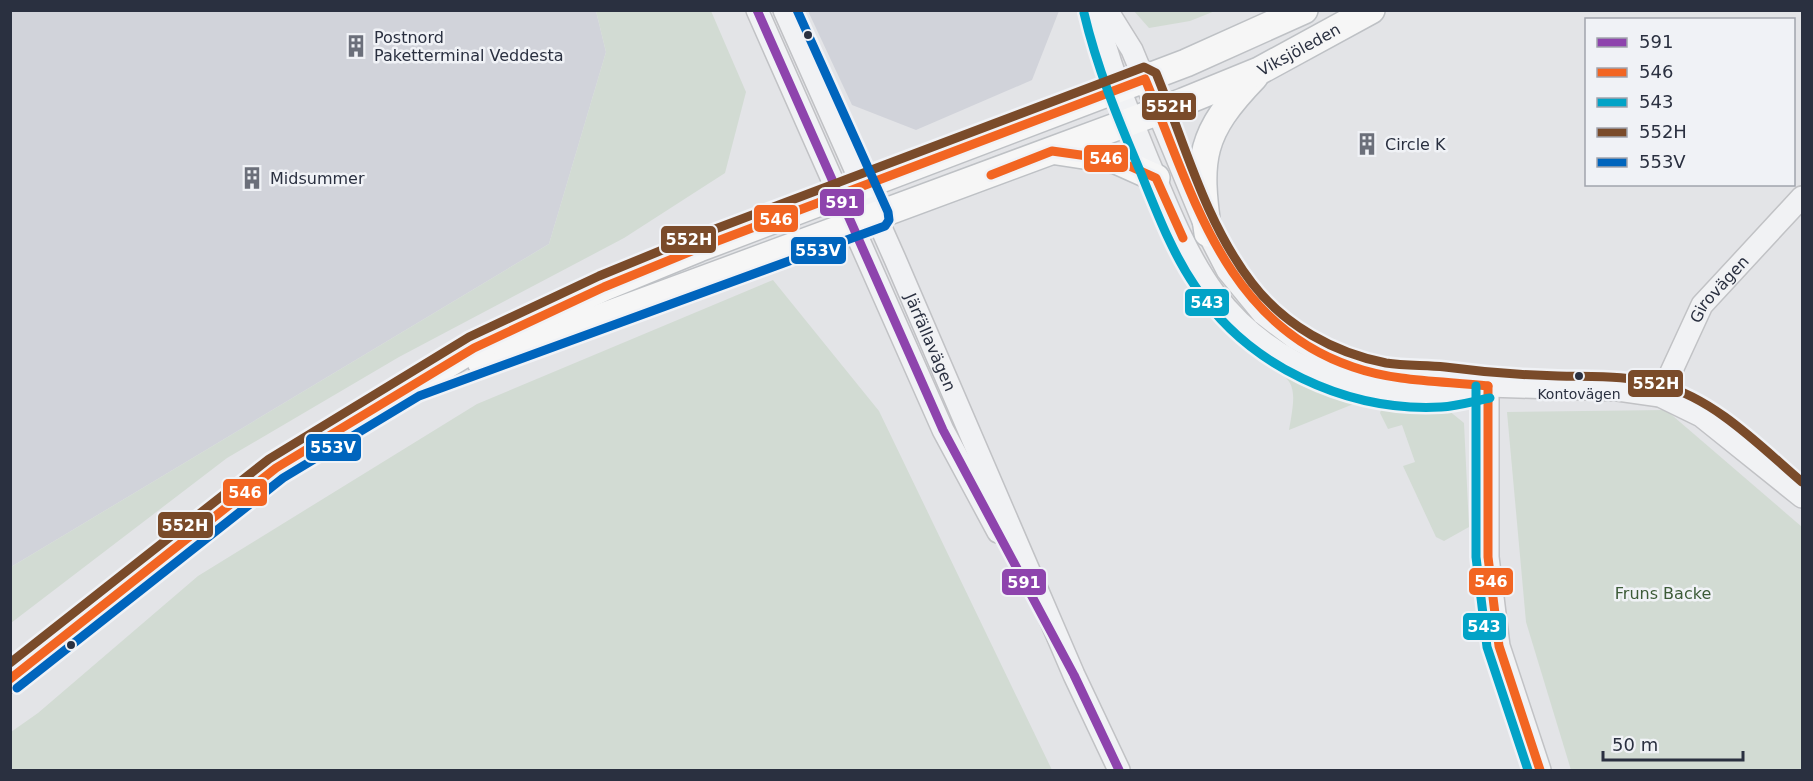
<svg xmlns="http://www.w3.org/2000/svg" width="1813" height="781" font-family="'DejaVu Sans',sans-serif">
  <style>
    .built { fill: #d1d3da }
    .green { fill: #d2dbd3 }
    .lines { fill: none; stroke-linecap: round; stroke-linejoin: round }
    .minor-casing { stroke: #c1c2c5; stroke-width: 24 }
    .major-casing { stroke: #bec1c5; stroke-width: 30 }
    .minor { stroke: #f1f2f4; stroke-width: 21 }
    .major { stroke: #f6f6f6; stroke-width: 27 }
    .bus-1-casing { stroke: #f0f2f6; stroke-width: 14 }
    .bus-2-casing { stroke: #f0f2f6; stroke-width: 14 }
    .bus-3-casing { stroke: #f0f2f6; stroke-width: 14 }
    .bus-4-casing { stroke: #f0f2f6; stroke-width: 14 }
    .bus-5-casing { stroke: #f0f2f6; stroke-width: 14 }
    .bus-1 { stroke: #8e44ad; stroke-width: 9 }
    .bus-2 { stroke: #f26522; stroke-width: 9 }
    .bus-3 { stroke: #02a3c7; stroke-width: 9 }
    .bus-4 { stroke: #7a4b2a; stroke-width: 9 }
    .bus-5 { stroke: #0065bd; stroke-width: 9 }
    .bus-dot { fill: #2a3040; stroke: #f0f2f6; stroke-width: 2 }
    .labels { text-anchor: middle; stroke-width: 5; stroke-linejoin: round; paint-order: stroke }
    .bus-label { font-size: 14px; fill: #2a3040; stroke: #f0f2f6 }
    .poi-label { font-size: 16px; fill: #2a3040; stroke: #f0f2f6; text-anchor: start }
    .street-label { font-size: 16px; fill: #2a3040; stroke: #f0f2f6 }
    .park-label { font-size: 16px; fill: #3c5b37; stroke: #f0f2f6 }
    .line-badge { stroke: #f0f2f6; stroke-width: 2 }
    .badge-label { font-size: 16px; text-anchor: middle; font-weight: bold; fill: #fff }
  </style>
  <rect width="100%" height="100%" fill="#e3e4e7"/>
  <!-- built -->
  <g class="built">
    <polygon points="11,11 596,11 606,52 549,244 11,567"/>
    <polygon points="808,11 1059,11 1032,80 916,130 852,105"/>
  </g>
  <!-- green -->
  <g class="green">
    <polygon points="596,11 711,11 746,92 725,173 624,238 399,357 227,458 11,623 11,567 549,244 606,52"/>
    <polygon points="1134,11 1215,11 1190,21 1149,28"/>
    <polygon points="773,280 879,411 1052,770 11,770 11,732 38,713 198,576 477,404"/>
    <path d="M1251 350 1294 377 1361 401 1289 430C1299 376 1293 382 1250 352Z"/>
    <polygon points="1383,405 1448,410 1464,423 1469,527 1444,541 1436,537 1403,466 1415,462 1402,425 1388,429 1380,413"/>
    <polygon points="1666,410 1802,527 1802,770 1571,770 1526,622 1507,412"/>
  </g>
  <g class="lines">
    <!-- minor casing -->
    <g class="minor-casing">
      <g id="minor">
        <polyline points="757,10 943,430 998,532"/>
        <path id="s1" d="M784 10 895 259 1074 675 1119 770"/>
        <path d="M1096 10C1108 63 1128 111 1148 160 1167 205 1186 255 1215 294 1274 372 1376 406 1470 389"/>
        <polyline points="1107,10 1132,50 1208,233 1227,270 1263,314 1293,337 1325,355 1358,368 1385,375 1488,386 1618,390 1660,396 1701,416 1802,497"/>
        <polyline points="1488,386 1488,557 1499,646 1540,770"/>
        <path id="s2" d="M1660 396 1702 305 1802 197"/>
      </g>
    </g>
    <!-- major casing -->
    <g class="major-casing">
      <g id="major">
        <polyline points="1057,151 1116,160 1156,178"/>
        <path d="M1208 233C1197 158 1200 133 1254 77"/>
        <path id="s3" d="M481 362 1183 102 1259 71 1371 10"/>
        <polyline points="10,679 276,468 474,348 604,287 699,248 1186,63 1304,10"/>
      </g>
    </g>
    <!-- minor -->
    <use href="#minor" class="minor"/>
    <!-- major -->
    <use href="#major" class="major"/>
    <!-- bus-1 casing -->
    <g class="bus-1-casing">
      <polyline id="bus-1" points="757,10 943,430 1074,675 1119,770"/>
    </g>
    <!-- bus-2 casing -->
    <g class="bus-2-casing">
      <g id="bus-2">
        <polyline points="991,175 1052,151 1116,160 1156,178 1183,238"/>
        <polyline points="1488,386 1488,557 1499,646 1540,770"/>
        <path d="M10 679 276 468 474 348 604 287 699 248 1145 79C1192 191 1224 324 1353 367 1396 382 1443 381 1488 386"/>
      </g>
    </g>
    <!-- bus-3 casing -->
    <g class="bus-3-casing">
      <g id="bus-3">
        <path d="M1084 13C1097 68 1118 119 1140 171 1156 210 1171 251 1195 286 1247 366 1347 412 1441 407 1458 406 1474 401 1490 398"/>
        <polyline points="1476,386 1476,557 1487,647 1528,770"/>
      </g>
    </g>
    <!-- bus-4 casing -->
    <g class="bus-4-casing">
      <path id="bus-4" d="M10 663 269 459 469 337 599 276 694 237 1144 67 1156 73C1185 144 1205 222 1252 283 1284 325 1334 353 1386 363 1405 366 1425 365 1445 367 1482 372 1520 375 1558 376 1592 377 1628 375 1662 385 1716 400 1760 446 1802 482"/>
    </g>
    <!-- bus-5 casing -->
    <g class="bus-5-casing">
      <polyline id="bus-5" points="17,688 283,478 419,396 885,226 889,220 888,212 797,10"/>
    </g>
    <!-- bus-1 -->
    <use href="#bus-1" class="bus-1"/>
    <!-- bus-2 -->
    <use href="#bus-2" class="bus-2"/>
    <!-- bus-3 -->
    <use href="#bus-3" class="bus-3"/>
    <!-- bus-4 -->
    <use href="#bus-4" class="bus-4"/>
    <!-- bus-5 -->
    <use href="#bus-5" class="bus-5"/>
  </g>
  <!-- icons -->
  <defs>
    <g id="building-bare" transform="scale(1.8)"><path d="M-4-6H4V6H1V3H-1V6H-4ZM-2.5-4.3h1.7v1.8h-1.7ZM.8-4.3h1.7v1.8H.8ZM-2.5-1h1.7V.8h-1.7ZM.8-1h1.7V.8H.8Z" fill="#6b6f7a" stroke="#f0f2f6" stroke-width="2.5" paint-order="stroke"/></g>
  </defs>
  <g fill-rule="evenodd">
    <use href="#building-bare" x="356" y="46"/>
    <use href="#building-bare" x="1367" y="144"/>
    <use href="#building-bare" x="252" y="178"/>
  </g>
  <!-- markers -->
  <g class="bus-dot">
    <circle cx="808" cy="35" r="5"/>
    <circle cx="1579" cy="376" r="5"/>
    <circle cx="71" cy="645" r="5"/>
  </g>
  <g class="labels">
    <!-- bus labels -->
    <g class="bus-label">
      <text x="1579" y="399">Kontovägen</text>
    </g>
    <!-- poi labels -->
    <g class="poi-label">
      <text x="374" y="43">Postnord<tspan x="374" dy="18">Paketterminal Veddesta</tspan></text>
      <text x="1385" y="150">Circle K</text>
      <text x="270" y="184">Midsummer</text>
    </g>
    <!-- street labels -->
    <g class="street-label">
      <text dy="6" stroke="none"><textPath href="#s3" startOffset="876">Viksjöleden</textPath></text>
      <text dy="6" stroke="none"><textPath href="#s2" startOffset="123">Girovägen</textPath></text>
      <text dy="6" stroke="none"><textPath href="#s1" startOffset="363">Järfällavägen</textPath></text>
    </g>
    <!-- park labels -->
    <g class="park-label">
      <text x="1663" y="599">Fruns Backe</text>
    </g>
  </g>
  <g class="line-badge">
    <rect x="1141" y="92" width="56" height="29" rx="6" fill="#7a4b2a"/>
    <rect x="1083" y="144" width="46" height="29" rx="6" fill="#f26522"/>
    <rect x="819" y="188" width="46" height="29" rx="6" fill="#8e44ad"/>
    <rect x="753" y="204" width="46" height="29" rx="6" fill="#f26522"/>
    <rect x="660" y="225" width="57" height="29" rx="6" fill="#7a4b2a"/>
    <rect x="790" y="236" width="57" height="29" rx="6" fill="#0065bd"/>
    <rect x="1184" y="288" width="46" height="29" rx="6" fill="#02a3c7"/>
    <rect x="1627" y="369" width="57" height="29" rx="6" fill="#7a4b2a"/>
    <rect x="305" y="433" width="57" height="29" rx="6" fill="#0065bd"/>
    <rect x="222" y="478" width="46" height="29" rx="6" fill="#f26522"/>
    <rect x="157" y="511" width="57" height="28" rx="6" fill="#7a4b2a"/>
    <rect x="1468" y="567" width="46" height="29" rx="6" fill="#f26522"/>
    <rect x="1001" y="568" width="46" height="28" rx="6" fill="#8e44ad"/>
    <rect x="1462" y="612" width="45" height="29" rx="6" fill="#02a3c7"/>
  </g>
  <g class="badge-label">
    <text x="1169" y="112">552H</text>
    <text x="1106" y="164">546</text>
    <text x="842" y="208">591</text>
    <text x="776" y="225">546</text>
    <text x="689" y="245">552H</text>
    <text x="818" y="256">553V</text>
    <text x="1207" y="308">543</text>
    <text x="1656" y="389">552H</text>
    <text x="333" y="453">553V</text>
    <text x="245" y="498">546</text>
    <text x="185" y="531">552H</text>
    <text x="1491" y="587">546</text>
    <text x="1024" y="588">591</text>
    <text x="1484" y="632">543</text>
  </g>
  <!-- border -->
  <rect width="1813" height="781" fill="none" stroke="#2a3040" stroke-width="24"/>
  <!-- legend -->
  <rect x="1585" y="18" width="210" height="168" fill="#f0f2f6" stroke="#a1a4ad" stroke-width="1.5"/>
  <rect x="1597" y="38" width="30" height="9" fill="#8e44ad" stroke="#a1a4ad" stroke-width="1.5"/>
  <text x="1639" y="48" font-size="18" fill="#2a3040">591</text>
  <rect x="1597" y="68" width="30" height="9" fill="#f26522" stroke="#a1a4ad" stroke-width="1.5"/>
  <text x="1639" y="78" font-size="18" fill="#2a3040">546</text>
  <rect x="1597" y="98" width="30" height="9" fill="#02a3c7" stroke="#a1a4ad" stroke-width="1.5"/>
  <text x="1639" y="108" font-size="18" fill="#2a3040">543</text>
  <rect x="1597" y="128" width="30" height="9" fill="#7a4b2a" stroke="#a1a4ad" stroke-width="1.5"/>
  <text x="1639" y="138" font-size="18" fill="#2a3040">552H</text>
  <rect x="1597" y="158" width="30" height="9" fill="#0065bd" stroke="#a1a4ad" stroke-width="1.5"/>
  <text x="1639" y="168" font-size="18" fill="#2a3040">553V</text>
  <!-- scale -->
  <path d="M1603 751v9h140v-9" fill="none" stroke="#2a3040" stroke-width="3"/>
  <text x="1612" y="751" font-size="18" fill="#2a3040" stroke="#f0f2f6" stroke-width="4.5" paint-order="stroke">50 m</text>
</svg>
